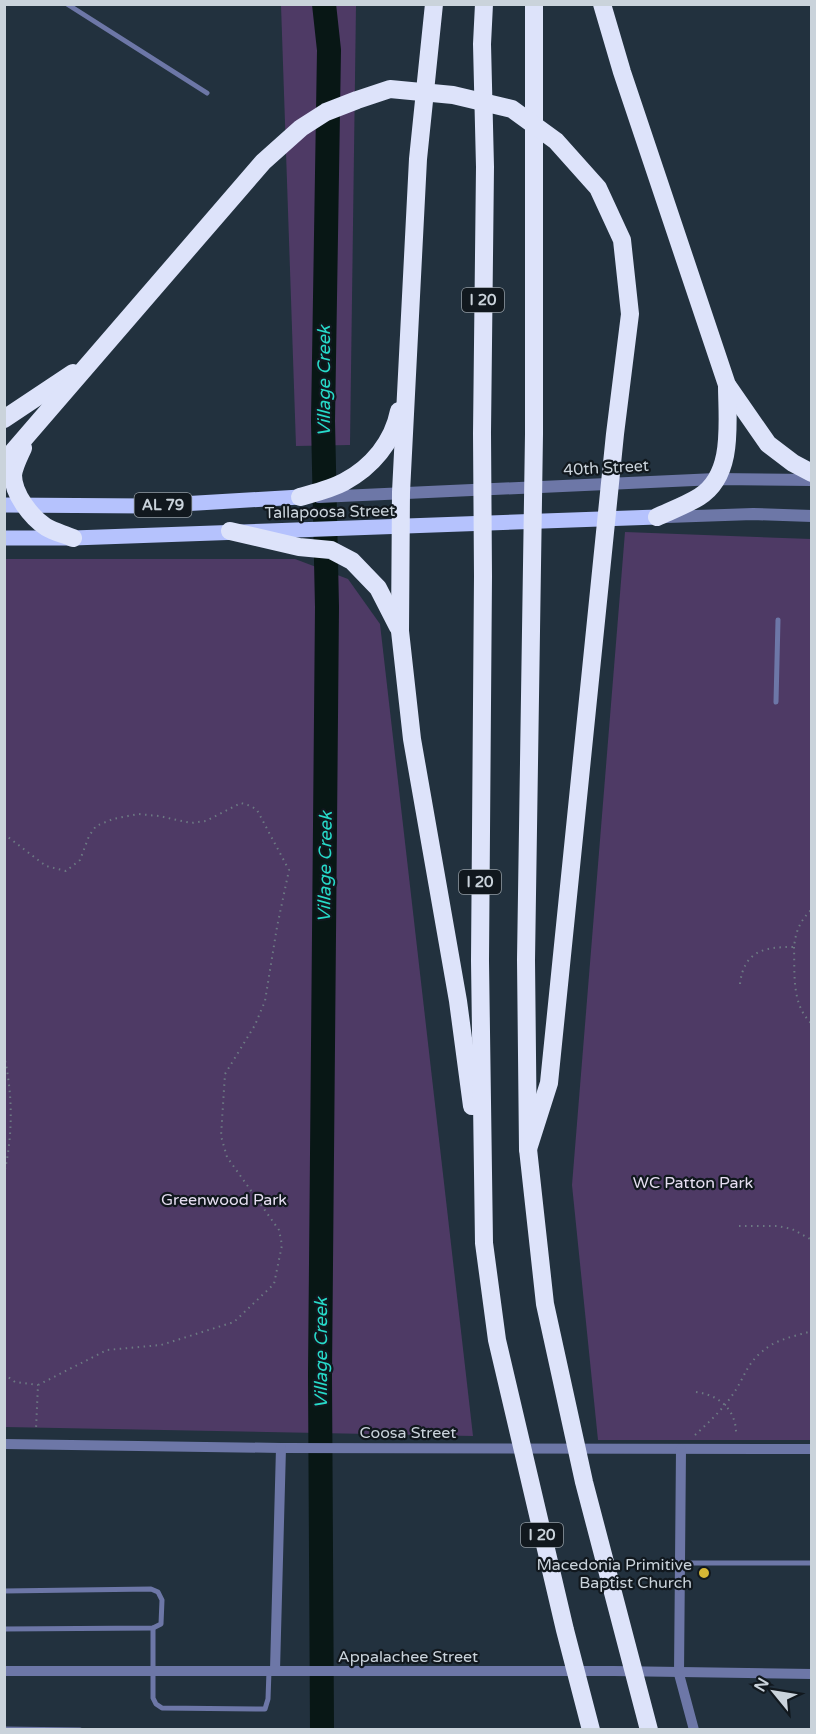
<svg xmlns="http://www.w3.org/2000/svg" width="816" height="1734" font-family="'Varela Round',sans-serif">
  <style>
    .green { fill: #4e3a65 }
    .lines { fill: none; stroke-linecap: round; stroke-linejoin: round }
    .river { stroke: #081715; stroke-width: 24 }
    .path { stroke: #6c7983; stroke-width: 2; stroke-dasharray: 1.5 4.5; stroke-linecap: butt }
    .service { stroke: #6d77a7; stroke-width: 5 }
    .minor { stroke: #6d77a7; stroke-width: 10 }
    .tertiary { stroke: #6d77a7; stroke-width: 12 }
    .primary { stroke: #b5c2fd; stroke-width: 15 }
    .motorway { stroke: #dde3fa; stroke-width: 18 }
    .poi-dot { fill: #d4b635; stroke: #11181e; stroke-width: 2 }
    .labels { text-anchor: middle; stroke-width: 4.5; stroke-linejoin: round; paint-order: stroke }
    .shield { fill: #11181e; stroke: #929ba2; stroke-width: 1.5 }
    .shield-label { font-size: 15px; font-weight: bold; fill: #cad3db }
    .street-label { font-size: 16px; fill: #cad3db; stroke: #11181e }
    .park-label { font-size: 16px; fill: #e6def1; stroke: #11181e }
    .poi-label { font-size: 16px; fill: #cad3db; stroke: #11181e; text-anchor: end }
    .water-label { font-size: 18px; font-style: italic; fill: #27dac9; stroke: #11181e }
  </style>
  <rect width="100%" height="100%" fill="#22313e"/>
  <!-- green -->
  <g class="green">
    <polygon points="281,5 356,5 350,445 296,446"/>
    <polygon points="625,532 811,539 811,1440 598,1440 572,1185"/>
    <polygon points="5,559 295,559 348,579 380,624 473,1436 5,1427"/>
  </g>
  <g class="lines">
    <!-- river -->
    <polyline class="river" points="322,1730 320,1374 327,607 323,421 329,50 324,4"/>
    <!-- path -->
    <g class="path">
      <polyline points="4,834 46,866 66,871 80,860 89,836 96,826 113,819 138,814 159,816 191,823 206,821 241,803 251,806 257,810 289,870 277,927 265,1001 255,1025 225,1074 221,1136 227,1157 279,1230 282,1245 274,1284 234,1322 161,1345 107,1350 38,1385 36,1429"/>
      <path d="M794 947C795 973 791 1005 812 1024"/>
      <path d="M740 984C744 950 765 947 794 947 796 930 800 921 812 909"/>
      <path d="M4 1055C13 1095 13 1135 4 1174"/>
      <polyline points="739,1226 777,1226 792,1229 812,1240"/>
      <polyline points="4,1374 15,1382 38,1385"/>
      <path d="M696 1392C719 1395 737 1410 736 1435"/>
      <path d="M695 1435C708 1423 721 1411 731 1397 747 1375 745 1362 771 1345 783 1338 799 1335 812 1331"/>
    </g>
    <!-- service -->
    <g class="service">
      <polyline points="67,4 207,93"/>
      <polyline points="776,702 778,620"/>
      <polyline points="680,1563 812,1563"/>
      <polyline points="4,1591 151,1589 158,1592 162,1600 161,1624 153,1628 4,1629"/>
      <polyline points="153,1628 153,1698 156,1704 162,1708 265,1709 268,1699 269,1671"/>
      <polyline points="4,1729 80,1730"/>
    </g>
    <!-- minor -->
    <g class="minor">
      <polyline points="4,1444 281,1448 812,1449"/>
      <polyline points="681,1449 679,1674 694,1730"/>
      <polyline points="275,1670 281,1448"/>
      <polyline points="4,1671 614,1671 812,1674"/>
    </g>
    <!-- tertiary -->
    <g class="tertiary">
      <polyline points="319,497 716,479 812,480"/>
      <polyline points="667,517 753,514 812,516"/>
    </g>
    <!-- primary -->
    <g class="primary">
      <polyline points="4,505 147,506 300,497"/>
      <polyline points="4,538 73,538 657,517"/>
    </g>
    <!-- motorway -->
    <g class="motorway">
      <polyline points="434,4 418,159 401,492 400,631 412,739 458,1001 472,1106"/>
      <polyline points="484,4 482,44 485,167 482,433 483,576 480,961 484,1243 497,1340 565,1630 591,1730"/>
      <polyline points="534,4 534,434 526,960 528,1149 545,1304 584,1482 649,1730"/>
      <polyline points="602,4 622,72 727,385 768,444 793,463 812,473"/>
      <polyline points="4,419 73,373"/>
      <path d="M23 448C19 457 14 466 13 475 13 494 31 517 46 527 54 532 64 534 73 538"/>
      <polyline points="4,462 263,162 301,128 326,112 357,100 390,89 453,95 512,109 556,141 598,188 622,240 630,314 615,434 549,1083 528,1149"/>
      <path d="M300 497C314 493 331 489 344 482 372 467 393 442 399 411"/>
      <path d="M657 517C670 511 686 505 699 497 735 475 727 421 727 385"/>
      <polyline points="230,531 299,547 331,550 352,561 378,588 398,627"/>
    </g>
  </g>
  <!-- markers -->
  <circle class="poi-dot" cx="704" cy="1573" r="6"/>
  <g class="labels">
    <!-- shield labels -->
    <g class="shield">
      <rect x="462" y="288" width="42" height="24" rx="4.5"/>
      <rect x="134.5" y="493" width="57" height="24" rx="4.5"/>
      <rect x="459" y="870" width="42" height="24" rx="4.5"/>
      <rect x="521" y="1523" width="42" height="24" rx="4.5"/>
    </g>
    <g class="shield-label">
      <text x="483" y="305">I 20</text>
      <text x="163" y="510">AL 79</text>
      <text x="480" y="887">I 20</text>
      <text x="542" y="1540">I 20</text>
    </g>
    <!-- street labels -->
    <g class="street-label">
      <text transform="translate(606 467) rotate(-3)" y="6">40th Street</text>
      <text transform="translate(330 511) rotate(-1)" y="6">Tallapoosa Street</text>
      <text x="408" y="1438">Coosa Street</text>
      <text x="408" y="1662">Appalachee Street</text>
    </g>
    <!-- park labels -->
    <g class="park-label">
      <text x="693" y="1188">WC Patton Park</text>
      <text x="224" y="1205">Greenwood Park</text>
    </g>
    <!-- poi labels -->
    <g class="poi-label">
      <text x="692" y="1570">Macedonia Primitive<tspan x="692" dy="18">Baptist Church</tspan></text>
    </g>
    <!-- water labels -->
    <g class="water-label">
      <text transform="translate(324 381) rotate(-90)" y="6">Village Creek</text>
      <text transform="translate(325 867) rotate(-89)" y="6">Village Creek</text>
      <text transform="translate(321 1353) rotate(-90)" y="6">Village Creek</text>
    </g>
  </g>
  <!-- border -->
  <rect width="816" height="1734" fill="none" stroke="#cad3db" stroke-width="12"/>
  <!-- north arrow -->
  <g transform="translate(774 1692) rotate(300)" stroke="#11181e" stroke-width="4.5" paint-order="stroke">
  <path d="M0-4.5L10 22L0 15L-10 22Z" fill="#cad3db"/>
  <text y="-9" font-size="16" font-weight="bold" text-anchor="middle" fill="#cad3db">N</text>
  </g>
</svg>
